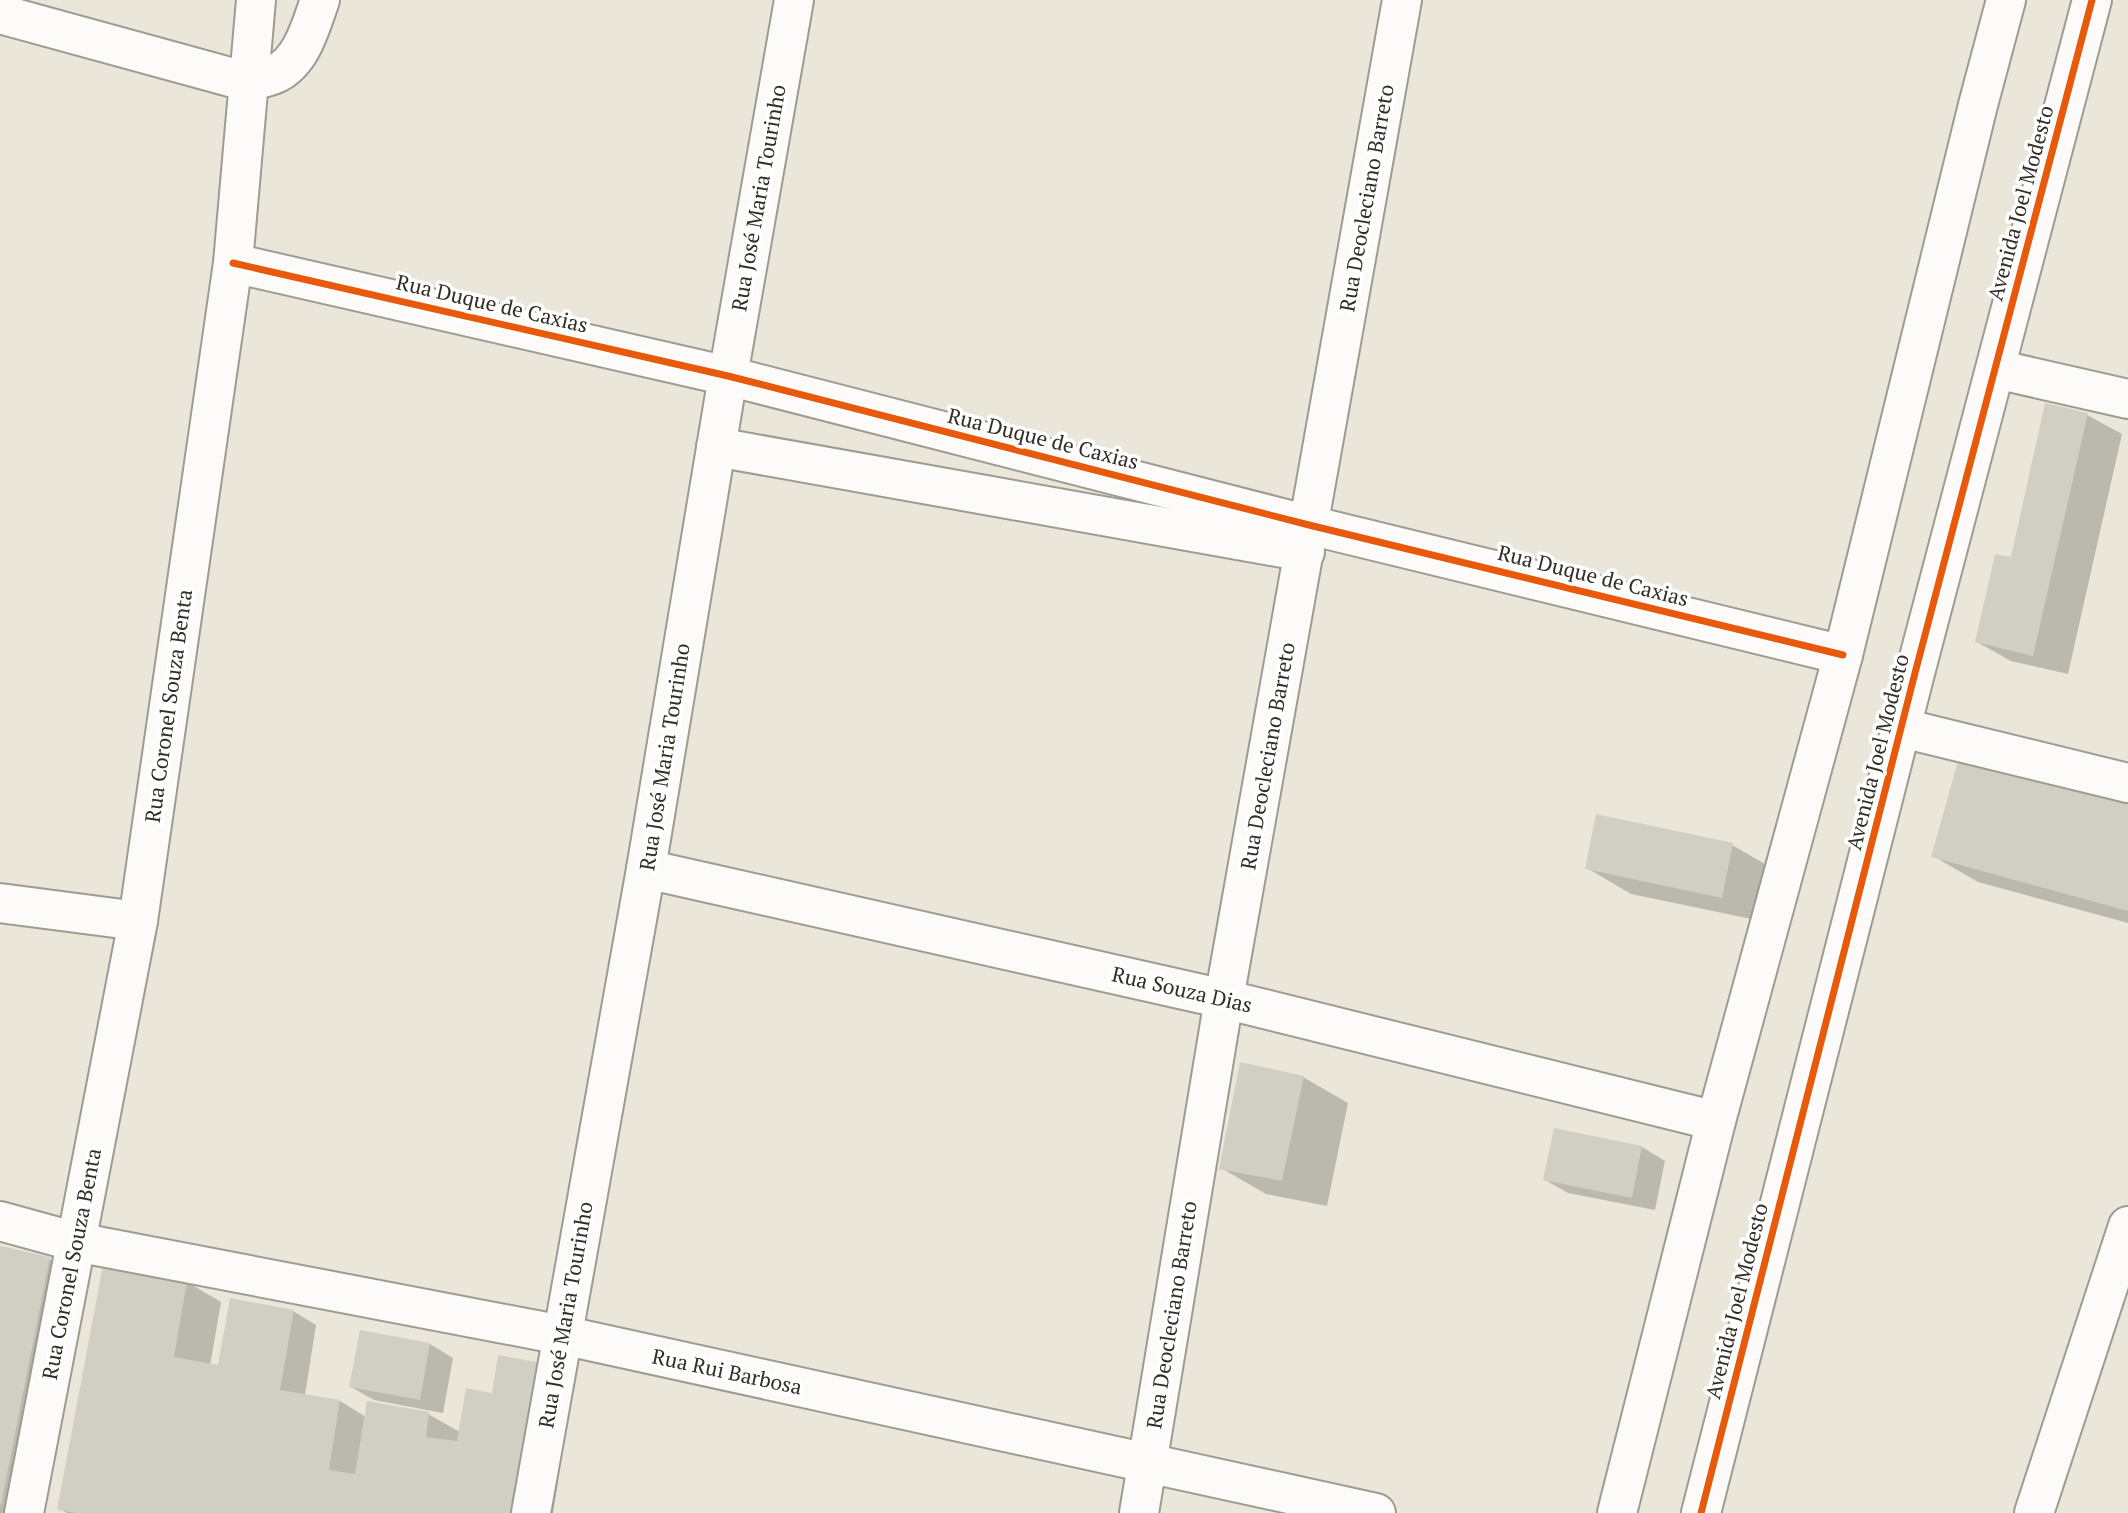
<svg xmlns="http://www.w3.org/2000/svg" width="2128" height="1513" font-family="'PT Serif',serif">
  <style>
    .shadow { fill: #0003 }
    .building { fill: #d1cec4 }
    .lines { fill: none; stroke-linecap: round; stroke-linejoin: round }
    .street-casing { stroke: #9e9b91; stroke-width: 42 }
    .secondary-casing { stroke: #9e9b91; stroke-width: 42 }
    .street { stroke: #fcfbf9; stroke-width: 38 }
    .secondary { stroke: #fcfbf9; stroke-width: 38 }
    .cycleway-casing { stroke: #fff; stroke-width: 11 }
    .cycleway { stroke: #e8590c; stroke-width: 7 }
    .labels { text-anchor: middle; stroke-width: 7; stroke-linejoin: round; paint-order: stroke }
    .street-label { font-size: 21px; fill: #312e26; stroke: #fff }
  </style>
  <rect width="100%" height="100%" fill="#eae6d9"/>
  <!-- shadow -->
  <g class="shadow">
    <polygon points="2087,415 2122,434 2068,674 2011,661 1977,642"/>
    <polygon points="2128,801 2128,923 1978,882 1933,856"/>
    <polygon points="1732,845 1777,871 1766,922 1631,894 1587,868"/>
    <polygon points="1303,1077 1348,1103 1327,1206 1266,1194 1221,1168"/>
    <polygon points="1642,1147 1665,1161 1655,1210 1568,1193 1545,1180"/>
    <polygon points="0,1247 49,1259 72,1272 38,1513 0,1513"/>
    <polygon points="187,1282 221,1302 210,1366 227,1369 293,1311 316,1325 305,1395 340,1401 366,1417 428,1414 460,1432 493,1395 548,1469 559,1475 553,1513 67,1513 59,1509"/>
    <polygon points="430,1344 453,1358 443,1413 374,1400 351,1387"/>
  </g>
  <!-- building -->
  <g class="building">
    <polygon points="2045,403 2088,413 2033,656 1975,642 1995,554 2011,557"/>
    <polygon points="1960,754 2128,799 2128,911 1931,857"/>
    <polygon points="1596,814 1733,843 1722,898 1585,869"/>
    <polygon points="1240,1062 1304,1076 1282,1181 1219,1169"/>
    <polygon points="1554,1128 1642,1146 1632,1198 1543,1180"/>
    <polygon points="0,1246 50,1257 1,1505 0,1505"/>
    <polygon points="103,1265 187,1281 174,1357 218,1365 230,1298 294,1310 280,1390 340,1400 329,1470 355,1474 367,1401 429,1412 426,1437 457,1441 466,1388 492,1393 498,1355 541,1363 515,1513 77,1513 57,1510"/>
    <polygon points="360,1330 430,1343 420,1400 349,1387"/>
  </g>
  <g class="lines">
    <!-- street casing -->
    <g class="street-casing">
      <g id="street">
        <path d="M0 14 248 82C256 79 266 78 275 74 302 62 311 25 320 0"/>
        <polyline points="233,263 728,376 1309,525 1843,655"/>
        <polyline points="1996,369 2128,399"/>
        <polyline points="716,447 1305,552"/>
        <polyline points="1902,728 2128,783"/>
        <polyline points="646,869 1224,999 1716,1121"/>
        <polyline points="0,903 138,921"/>
        <polyline points="0,1221 76,1242 562,1335 1376,1513"/>
        <polyline points="24,1513 138,921 233,263 256,0"/>
        <polyline points="531,1513 646,869 728,376 794,0"/>
        <polyline points="1139,1513 1224,999 1402,0"/>
        <polyline points="2034,1513 2128,1226"/>
      </g>
    </g>
    <!-- secondary casing -->
    <g class="secondary-casing">
      <g id="secondary">
        <polyline points="1617,1513 1716,1121 1843,655 1978,105 2006,0"/>
        <polyline points="1701,1513 1915,673 2092,0"/>
      </g>
    </g>
    <!-- street -->
    <use href="#street" class="street"/>
    <!-- secondary -->
    <use href="#secondary" class="secondary"/>
    <!-- cycleway casing -->
    <g class="cycleway-casing">
      <g id="cycleway">
        <polyline points="233,263 728,376 1309,525 1843,655"/>
        <polyline points="1701,1513 1915,673 2092,0"/>
      </g>
    </g>
    <!-- cycleway -->
    <use href="#cycleway" class="cycleway"/>
  </g>
  <g class="labels">
    <!-- street labels -->
    <g class="street-label">
      <text transform="translate(759 198) rotate(-80)" y="7">Rua José Maria Tourinho</text>
      <text transform="translate(1367 198) rotate(-80)" y="7">Rua Deocleciano Barreto</text>
      <text transform="translate(2021 203) rotate(-75)" y="7">Avenida Joel Modesto</text>
      <text transform="translate(492 304) rotate(13)" y="7">Rua Duque de Caxias</text>
      <text transform="translate(1043 439) rotate(14)" y="7">Rua Duque de Caxias</text>
      <text transform="translate(1593 576) rotate(14)" y="7">Rua Duque de Caxias</text>
      <text transform="translate(169 706) rotate(-82)" y="7">Rua Coronel Souza Benta</text>
      <text transform="translate(1878 752) rotate(-76)" y="7">Avenida Joel Modesto</text>
      <text transform="translate(1268 756) rotate(-80)" y="7">Rua Deocleciano Barreto</text>
      <text transform="translate(665 757) rotate(-81)" y="7">Rua José Maria Tourinho</text>
      <text transform="translate(1182 990) rotate(13)" y="7">Rua Souza Dias</text>
      <text transform="translate(72 1264) rotate(-79)" y="7">Rua Coronel Souza Benta</text>
      <text transform="translate(1737 1301) rotate(-76)" y="7">Avenida Joel Modesto</text>
      <text transform="translate(566 1315) rotate(-80)" y="7">Rua José Maria Tourinho</text>
      <text transform="translate(1172 1315) rotate(-81)" y="7">Rua Deocleciano Barreto</text>
      <text transform="translate(727 1372) rotate(12)" y="7">Rua Rui Barbosa</text>
    </g>
  </g>
</svg>
